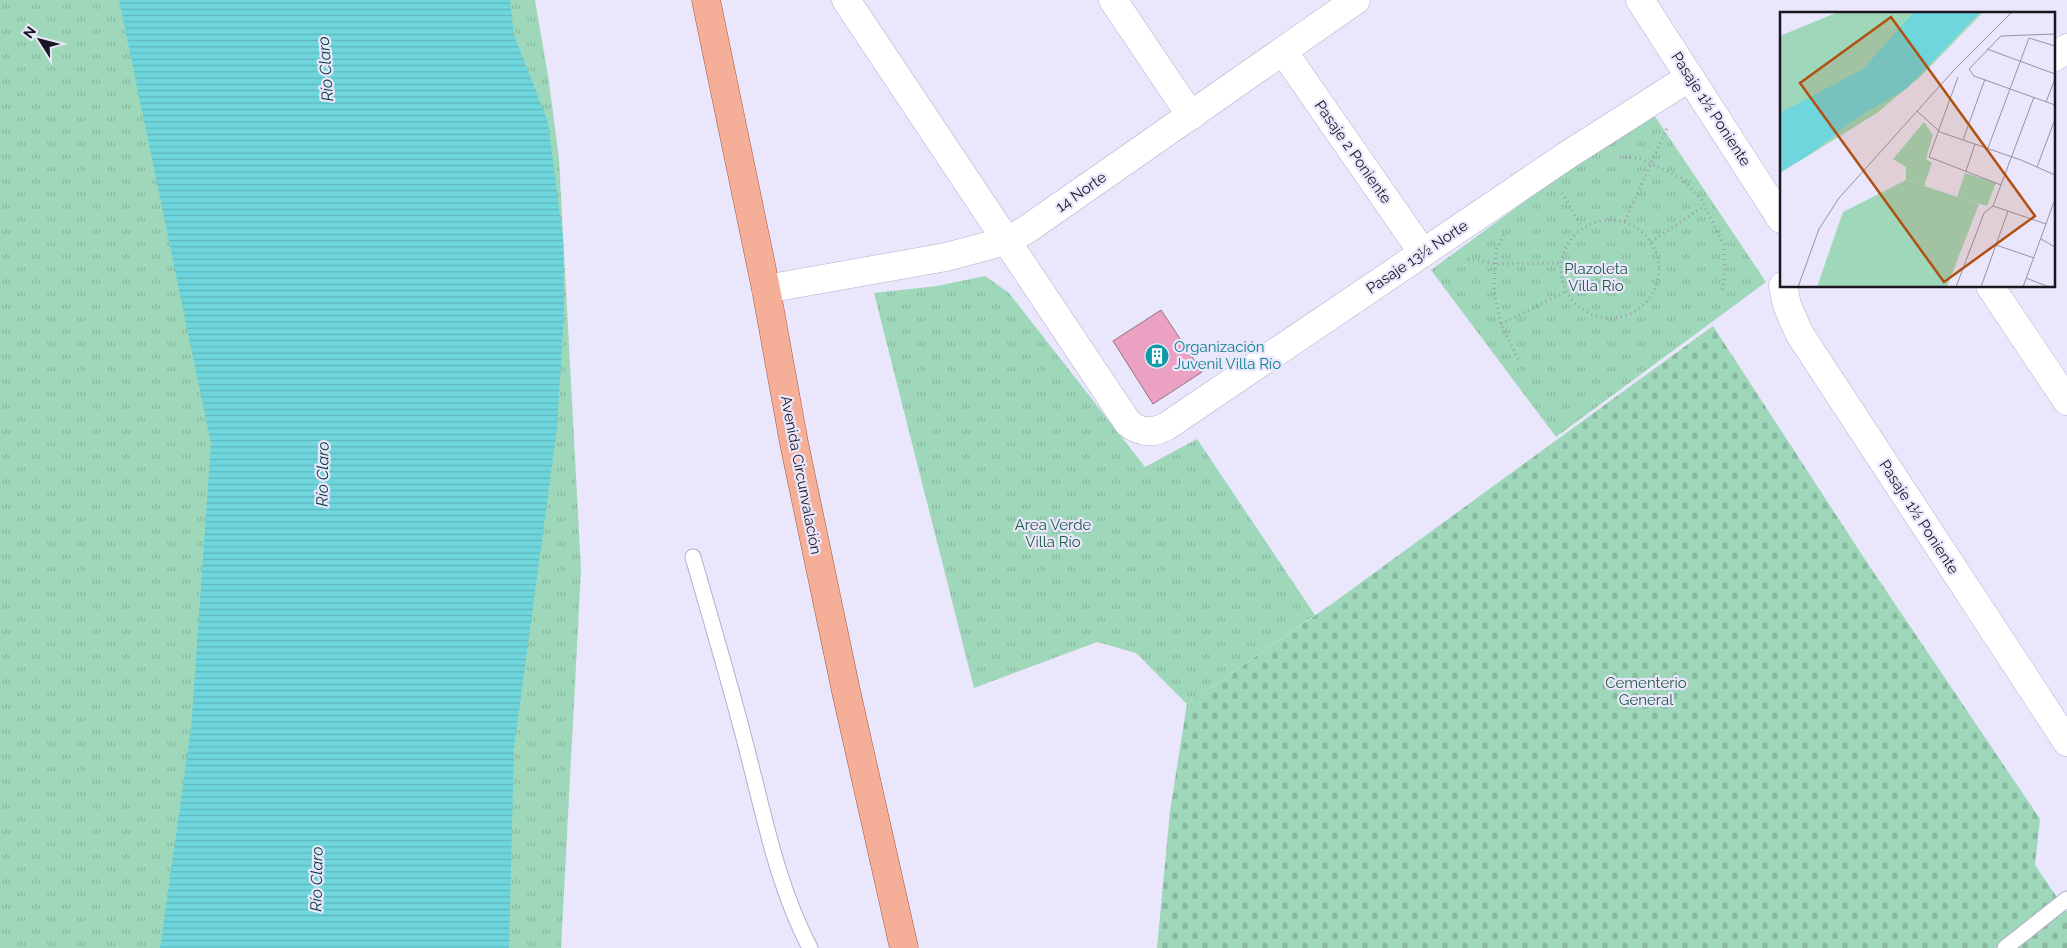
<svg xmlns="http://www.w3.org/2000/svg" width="2067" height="948" viewBox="0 0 2067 948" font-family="Raleway,sans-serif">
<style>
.grass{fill:url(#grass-tufts)}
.cemetery{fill:url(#cemetery-stones)}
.water{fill:url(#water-rules)}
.building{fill:#eba1c2;stroke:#947381}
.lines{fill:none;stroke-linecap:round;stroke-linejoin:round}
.service-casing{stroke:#b4aecf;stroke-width:17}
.minor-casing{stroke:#b4aecf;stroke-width:29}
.tertiary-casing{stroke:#b4aecf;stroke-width:29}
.primary-casing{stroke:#a35742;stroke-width:29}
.path{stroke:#9e9bad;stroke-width:3;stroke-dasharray:1 4;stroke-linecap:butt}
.service{stroke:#fff;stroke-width:15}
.minor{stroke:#fff;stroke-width:28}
.tertiary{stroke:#fff;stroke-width:28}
.primary{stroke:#f5af98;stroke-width:28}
.labels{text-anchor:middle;stroke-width:4.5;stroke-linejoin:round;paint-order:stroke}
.street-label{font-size:15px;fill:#191622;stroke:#eae6fb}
.park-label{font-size:15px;fill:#225e44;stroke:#eae6fb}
.culture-label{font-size:15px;fill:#0d838f;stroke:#eae6fb;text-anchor:start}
.water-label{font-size:16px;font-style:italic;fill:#083c3e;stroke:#eae6fb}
.inset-road{fill:none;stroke:#9693a4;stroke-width:1}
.view{fill:#b15011;fill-opacity:0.15;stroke:#b15011;stroke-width:2.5}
.inset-edge{fill:none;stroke:#191622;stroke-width:2.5}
</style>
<defs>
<pattern id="grass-tufts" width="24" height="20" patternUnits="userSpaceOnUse" patternTransform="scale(1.25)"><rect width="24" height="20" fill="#9fd7ba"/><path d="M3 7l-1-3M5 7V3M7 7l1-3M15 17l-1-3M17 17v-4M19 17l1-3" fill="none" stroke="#88b8a0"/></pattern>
<pattern id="cemetery-stones" width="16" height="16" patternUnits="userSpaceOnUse" patternTransform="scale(1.25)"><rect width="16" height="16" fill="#9fd7ba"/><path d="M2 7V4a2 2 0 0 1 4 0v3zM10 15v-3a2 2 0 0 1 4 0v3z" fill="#88b8a0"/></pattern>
<pattern id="water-rules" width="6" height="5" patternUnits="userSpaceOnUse" patternTransform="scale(1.25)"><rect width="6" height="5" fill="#6ed6dc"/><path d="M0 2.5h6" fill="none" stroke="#5fb7bc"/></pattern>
</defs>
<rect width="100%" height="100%" fill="#eae6fb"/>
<g class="grass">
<polygon points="0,0 535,0 549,82 559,159 581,570 561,948 0,948"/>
<polygon points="1650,109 1766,282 1556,437 1431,270"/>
<polygon points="985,276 1009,293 1145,467 1197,439 1315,615 1187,704 1136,653 1097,642 974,688 874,293 937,286"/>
</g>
<polygon class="cemetery" points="1713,326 1864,558 2040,819 2035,865 2067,912 2067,948 1157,948 1170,811 1187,704 1333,603"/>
<polygon class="water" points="119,0 510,0 514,35 548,122 563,239 564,315 557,428 514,748 509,948 160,948 191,729 211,444"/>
<polygon class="building" points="1161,310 1202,372 1153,404 1113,341"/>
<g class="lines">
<defs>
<g id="service">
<path d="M 693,557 C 711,620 730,683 746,746 C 764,815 777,885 810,948"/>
<polyline points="2005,948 2067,899"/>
</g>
<g id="minor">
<path d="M 846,0 L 1128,423 C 1141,433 1153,434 1167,426 L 1569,154 L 1690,77"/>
<polyline points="1113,0 1191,116"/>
<polyline points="1640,0 1781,219"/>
<polyline points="1283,51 1423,253"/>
<polyline points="2053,58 2067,48"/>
<polyline points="1783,286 1787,305 1799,333 2067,742"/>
<polyline points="1990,286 2067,401"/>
</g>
<polyline id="tertiary" points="766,289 946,257 1006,241 1026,230 1356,0"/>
<polyline id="primary" points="706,0 766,289 794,443 846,691 904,948"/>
</defs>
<use href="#service" class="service-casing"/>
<use href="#minor" class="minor-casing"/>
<use href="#tertiary" class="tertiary-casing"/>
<use href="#primary" class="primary-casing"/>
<g class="path">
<polyline points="1620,157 1639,158 1681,178 1701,199 1724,245 1725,271 1722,292"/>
<polyline points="1562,193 1582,227"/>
<circle cx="1610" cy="269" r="49"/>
<polyline points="1625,221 1667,128"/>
<polyline points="1504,235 1496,250 1494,291 1501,324 1520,363"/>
<polyline points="1651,242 1704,206"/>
<polyline points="1468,259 1496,264 1560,263"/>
<polyline points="1501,324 1565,292"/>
</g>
<use href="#service" class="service"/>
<use href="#minor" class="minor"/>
<use href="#tertiary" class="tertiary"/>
<use href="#primary" class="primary"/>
</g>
<defs>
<symbol id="building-disc" viewBox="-11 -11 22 22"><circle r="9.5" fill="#0f9aa8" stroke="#eae6fb"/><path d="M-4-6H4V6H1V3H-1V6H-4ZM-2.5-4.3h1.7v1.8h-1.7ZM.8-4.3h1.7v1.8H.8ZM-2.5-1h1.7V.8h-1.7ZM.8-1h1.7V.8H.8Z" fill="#fff"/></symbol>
</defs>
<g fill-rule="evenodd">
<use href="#building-disc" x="1143" y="342" width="28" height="28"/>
</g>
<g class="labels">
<g class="street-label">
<text transform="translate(1711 109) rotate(57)" y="5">Pasaje 1½ Poniente</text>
<text transform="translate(1353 152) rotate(55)" y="5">Pasaje 2 Poniente</text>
<text transform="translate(1081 192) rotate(-35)" y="5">14 Norte</text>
<text transform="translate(1417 257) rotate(-34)" y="5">Pasaje 13½ Norte</text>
<text transform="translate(801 475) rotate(79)" y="5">Avenida Circunvalación</text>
<text transform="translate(1919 517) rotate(57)" y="5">Pasaje 1½ Poniente</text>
</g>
<g class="park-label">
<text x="1596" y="274">Plazoleta<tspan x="1596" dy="17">Villa Río</tspan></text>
<text x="1053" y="530">Area Verde<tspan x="1053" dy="17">Villa Río</tspan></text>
<text x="1646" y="688">Cementerio<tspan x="1646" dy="17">General</tspan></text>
</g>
<g class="culture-label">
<text x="1174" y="352">Organización<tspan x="1174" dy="17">Juvenil Villa Río</tspan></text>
</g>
<g class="water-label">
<text transform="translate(325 69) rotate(-94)" y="6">Río Claro</text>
<text transform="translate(322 474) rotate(-89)" y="6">Río Claro</text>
<text transform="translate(316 879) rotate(-89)" y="6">Río Claro</text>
</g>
</g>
<g transform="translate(1780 12)">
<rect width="275" height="275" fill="#eae6fb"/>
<path d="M 58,0 L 203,0 L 141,64 L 97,101 L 0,161 L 0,24 ZM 144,110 L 153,123 L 146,147 L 152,151 L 144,174 L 126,168 L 126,155 L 113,147 ZM 185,161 L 216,171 L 207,194 L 177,185 Z" fill="#9fd7ba"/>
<path d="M 126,168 L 199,192 L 167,275 L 37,275 L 63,200 Z" fill="#9fd7ba"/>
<path d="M 134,0 L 200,0 L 127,76 L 75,107 L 29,143 L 0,160 L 0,101 L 83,57 Z" fill="#6ed6dc"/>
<path class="inset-road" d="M 275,22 L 221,24 L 189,57 L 194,64 L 275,93M 207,37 L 275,62M 178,65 L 149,145 L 221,173M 266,90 L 275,67M 137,99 L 160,120 L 241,148 L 275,163M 183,128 L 205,67M 208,136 L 249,26 L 275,34M 257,155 L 275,107M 186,159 L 195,132M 213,194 L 266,212M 261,227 L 275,235M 216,233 L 254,246M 246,266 L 269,275M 18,275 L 39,217 L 59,186 L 175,57 L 232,0M 176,275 L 204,201 L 213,194 L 254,85M 201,275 L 228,199M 243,275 L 275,187"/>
<path class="view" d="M 111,5 L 255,204 L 164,270 L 20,71 Z"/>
<rect width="275" height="275" class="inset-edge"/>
</g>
<g transform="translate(40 40) rotate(306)" stroke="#eae6fb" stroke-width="4" paint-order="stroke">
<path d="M0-4L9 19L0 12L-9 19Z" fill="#191622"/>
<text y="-8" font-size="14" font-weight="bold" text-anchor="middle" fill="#191622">N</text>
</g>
</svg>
